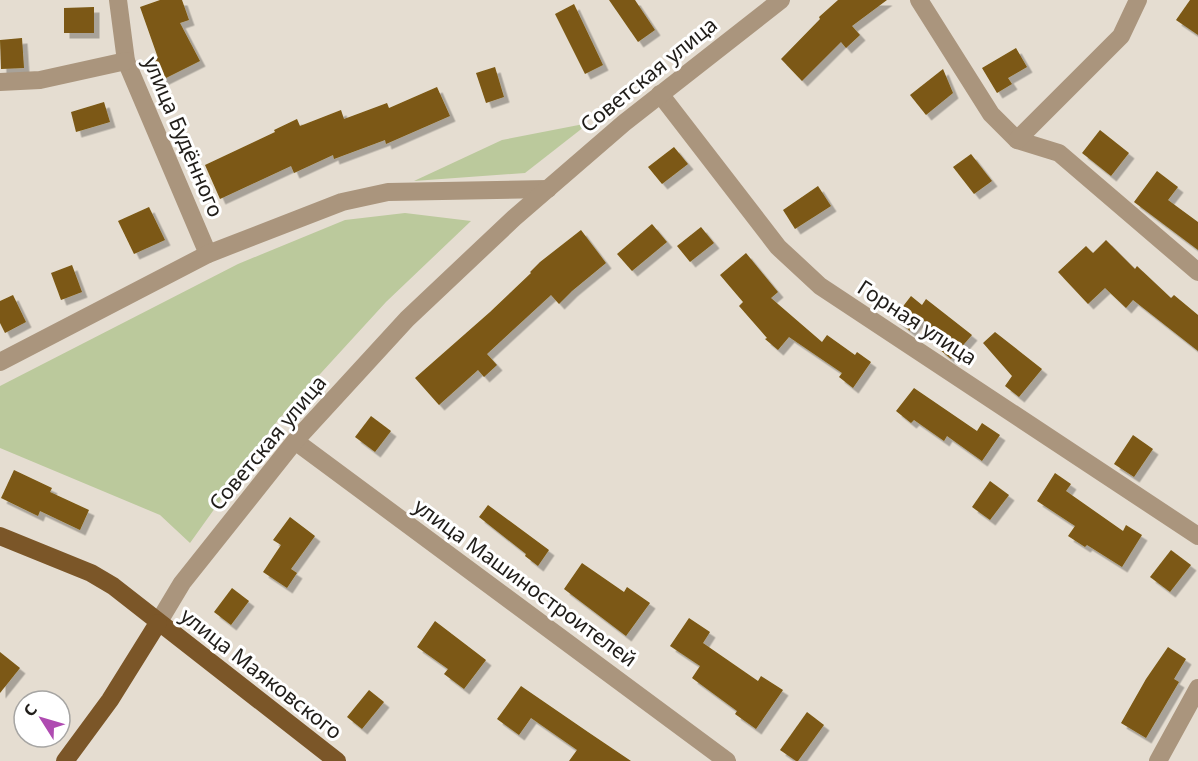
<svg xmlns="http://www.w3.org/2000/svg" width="1198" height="761" viewBox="0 0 1198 761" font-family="'Noto Sans',sans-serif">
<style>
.green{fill:#bbc99c}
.building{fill:#7b5812;filter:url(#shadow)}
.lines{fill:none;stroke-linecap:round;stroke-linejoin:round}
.minor{stroke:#aa957d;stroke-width:18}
.major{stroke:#7b5628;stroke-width:18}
.labels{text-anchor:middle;stroke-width:6;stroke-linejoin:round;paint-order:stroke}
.street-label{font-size:21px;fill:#201d19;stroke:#fff}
</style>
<defs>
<filter id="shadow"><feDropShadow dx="5.5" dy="5.5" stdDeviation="0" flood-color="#0004"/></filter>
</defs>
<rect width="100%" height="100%" fill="#e5ddd1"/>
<g class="green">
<polygon points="589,123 525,173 414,181 502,140"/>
<polygon points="405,213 471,221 386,302 278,420 190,543 160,515 0,448 0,386 238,264 345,220"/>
</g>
<g class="building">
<polygon points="160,0 182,0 189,20 180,23 200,61 162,80 152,61 158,58 140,7"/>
<polygon points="609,0 635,0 655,30 638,42"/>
<polygon points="838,0 887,0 852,26 860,35 846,48 841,42 802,81 781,59 820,19 819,17"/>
<polygon points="1190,0 1198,0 1198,35 1176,20"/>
<polygon points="574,4 603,65 585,74 555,14"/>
<polygon points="94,7 94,33 64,33 64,8"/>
<polygon points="22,38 24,68 1,69 0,40"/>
<polygon points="1016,48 1027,67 1008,78 1012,84 997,93 982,68"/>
<polygon points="495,67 504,97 486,103 476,73"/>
<polygon points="943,69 953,93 926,115 910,95"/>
<polygon points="437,87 450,116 386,144 385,140 334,159 333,155 294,173 291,166 220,199 205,165 275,132 274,130 297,119 300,126 341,110 344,119 387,103 389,108"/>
<polygon points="104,102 110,122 76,132 71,112"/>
<polygon points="1100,130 1129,153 1111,176 1082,153"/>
<polygon points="674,147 688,164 662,184 648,167"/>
<polygon points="971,154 992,181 974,194 953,167"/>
<polygon points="1157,171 1178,187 1168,200 1198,222 1198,250 1134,202"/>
<polygon points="818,186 831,206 795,229 783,210"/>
<polygon points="149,207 165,240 134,254 118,221"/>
<polygon points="652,224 667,242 632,271 617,254"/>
<polygon points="701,227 714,243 690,262 677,246"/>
<polygon points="581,230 606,263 572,291 559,304 551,295 487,354 497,365 484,377 478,370 439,405 415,378 490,312 531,273 530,272 540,262"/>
<polygon points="1106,240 1135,269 1137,266 1171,298 1174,295 1198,315 1198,351 1133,300 1126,308 1105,288 1088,304 1058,272 1086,246 1093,253"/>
<polygon points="746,253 778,292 771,298 822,342 827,335 855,355 857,352 871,362 853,388 839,377 842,373 789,337 778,350 765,339 767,338 739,306 743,302 720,275"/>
<polygon points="72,265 82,292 61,300 51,273"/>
<polygon points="13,295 26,322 5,333 0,323 0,301"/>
<polygon points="911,296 922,305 926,299 972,335 951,359 939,349 946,340 921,318 910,331 894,318"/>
<polygon points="995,332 1042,369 1019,397 1005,386 1012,376 983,343"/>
<polygon points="914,388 977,431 982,423 1000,435 982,461 947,436 944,441 914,420 911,423 896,411"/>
<polygon points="371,416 391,431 375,452 355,437"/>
<polygon points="1133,435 1153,449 1134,477 1114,464"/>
<polygon points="14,470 52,488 50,492 89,510 80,530 40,511 38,516 1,498"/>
<polygon points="1055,473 1071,484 1066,491 1123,531 1126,525 1142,535 1122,567 1087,545 1085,547 1068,536 1075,526 1037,501"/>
<polygon points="990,481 1009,495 990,520 972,507"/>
<polygon points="488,505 549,550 538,566 525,556 526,554 479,517"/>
<polygon points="290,517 315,536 291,569 297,573 287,588 263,572 281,545 273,540"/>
<polygon points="1171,550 1191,565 1170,592 1150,577"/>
<polygon points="582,563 624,592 627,587 650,603 626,636 564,589"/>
<polygon points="232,588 249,601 231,625 214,612"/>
<polygon points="689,618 710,632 703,643 758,681 761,676 783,690 756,729 735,714 737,711 692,678 700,666 670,646"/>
<polygon points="435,621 486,660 464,689 444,674 448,669 417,647"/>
<polygon points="1168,647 1186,659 1174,679 1179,682 1146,738 1121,723 1146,679"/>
<polygon points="0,652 20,668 0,693"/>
<polygon points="521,686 588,732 631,761 569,761 577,750 531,718 519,735 497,719"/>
<polygon points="369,690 384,702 362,729 347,717"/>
<polygon points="807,712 824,725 798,761 796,761 780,750"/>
</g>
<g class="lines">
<g class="minor">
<polyline points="118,0 126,61 208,254"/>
<polyline points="919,0 991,114 1017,140 1059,153 1198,272"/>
<polyline points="0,82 40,80 126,61"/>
<polyline points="660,94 778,247 820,286 1198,536"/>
<polyline points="1017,140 1121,36 1138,0"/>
<polyline points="0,362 208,254 342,202 388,192 548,189"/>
<polyline points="295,441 727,761"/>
<polyline points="158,623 182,583 295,441 407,319 514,218 624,123 781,0"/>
<polyline points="1158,761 1198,688"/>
</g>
<g class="major">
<polyline points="0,536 91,573 113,586 337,761"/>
<polyline points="65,761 110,700 158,623"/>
</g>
</g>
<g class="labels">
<g class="street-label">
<text transform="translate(649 75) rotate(-39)" y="7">Советская улица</text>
<text transform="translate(183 137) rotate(67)" y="7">улица Будённого</text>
<text transform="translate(917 323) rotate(33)" y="7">Горная улица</text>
<text transform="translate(268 443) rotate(-50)" y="7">Советская улица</text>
<text transform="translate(525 583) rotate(36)" y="7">улица Машиностроителей</text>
<text transform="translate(261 674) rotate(38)" y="7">улица Маяковского</text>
</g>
</g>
<g transform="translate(42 719) rotate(307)"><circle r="28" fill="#ffffff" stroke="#a6a5a3" stroke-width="1.5"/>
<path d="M0-4.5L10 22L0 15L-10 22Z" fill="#af4bb1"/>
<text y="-9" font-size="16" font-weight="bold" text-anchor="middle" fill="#201d19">С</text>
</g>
</svg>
